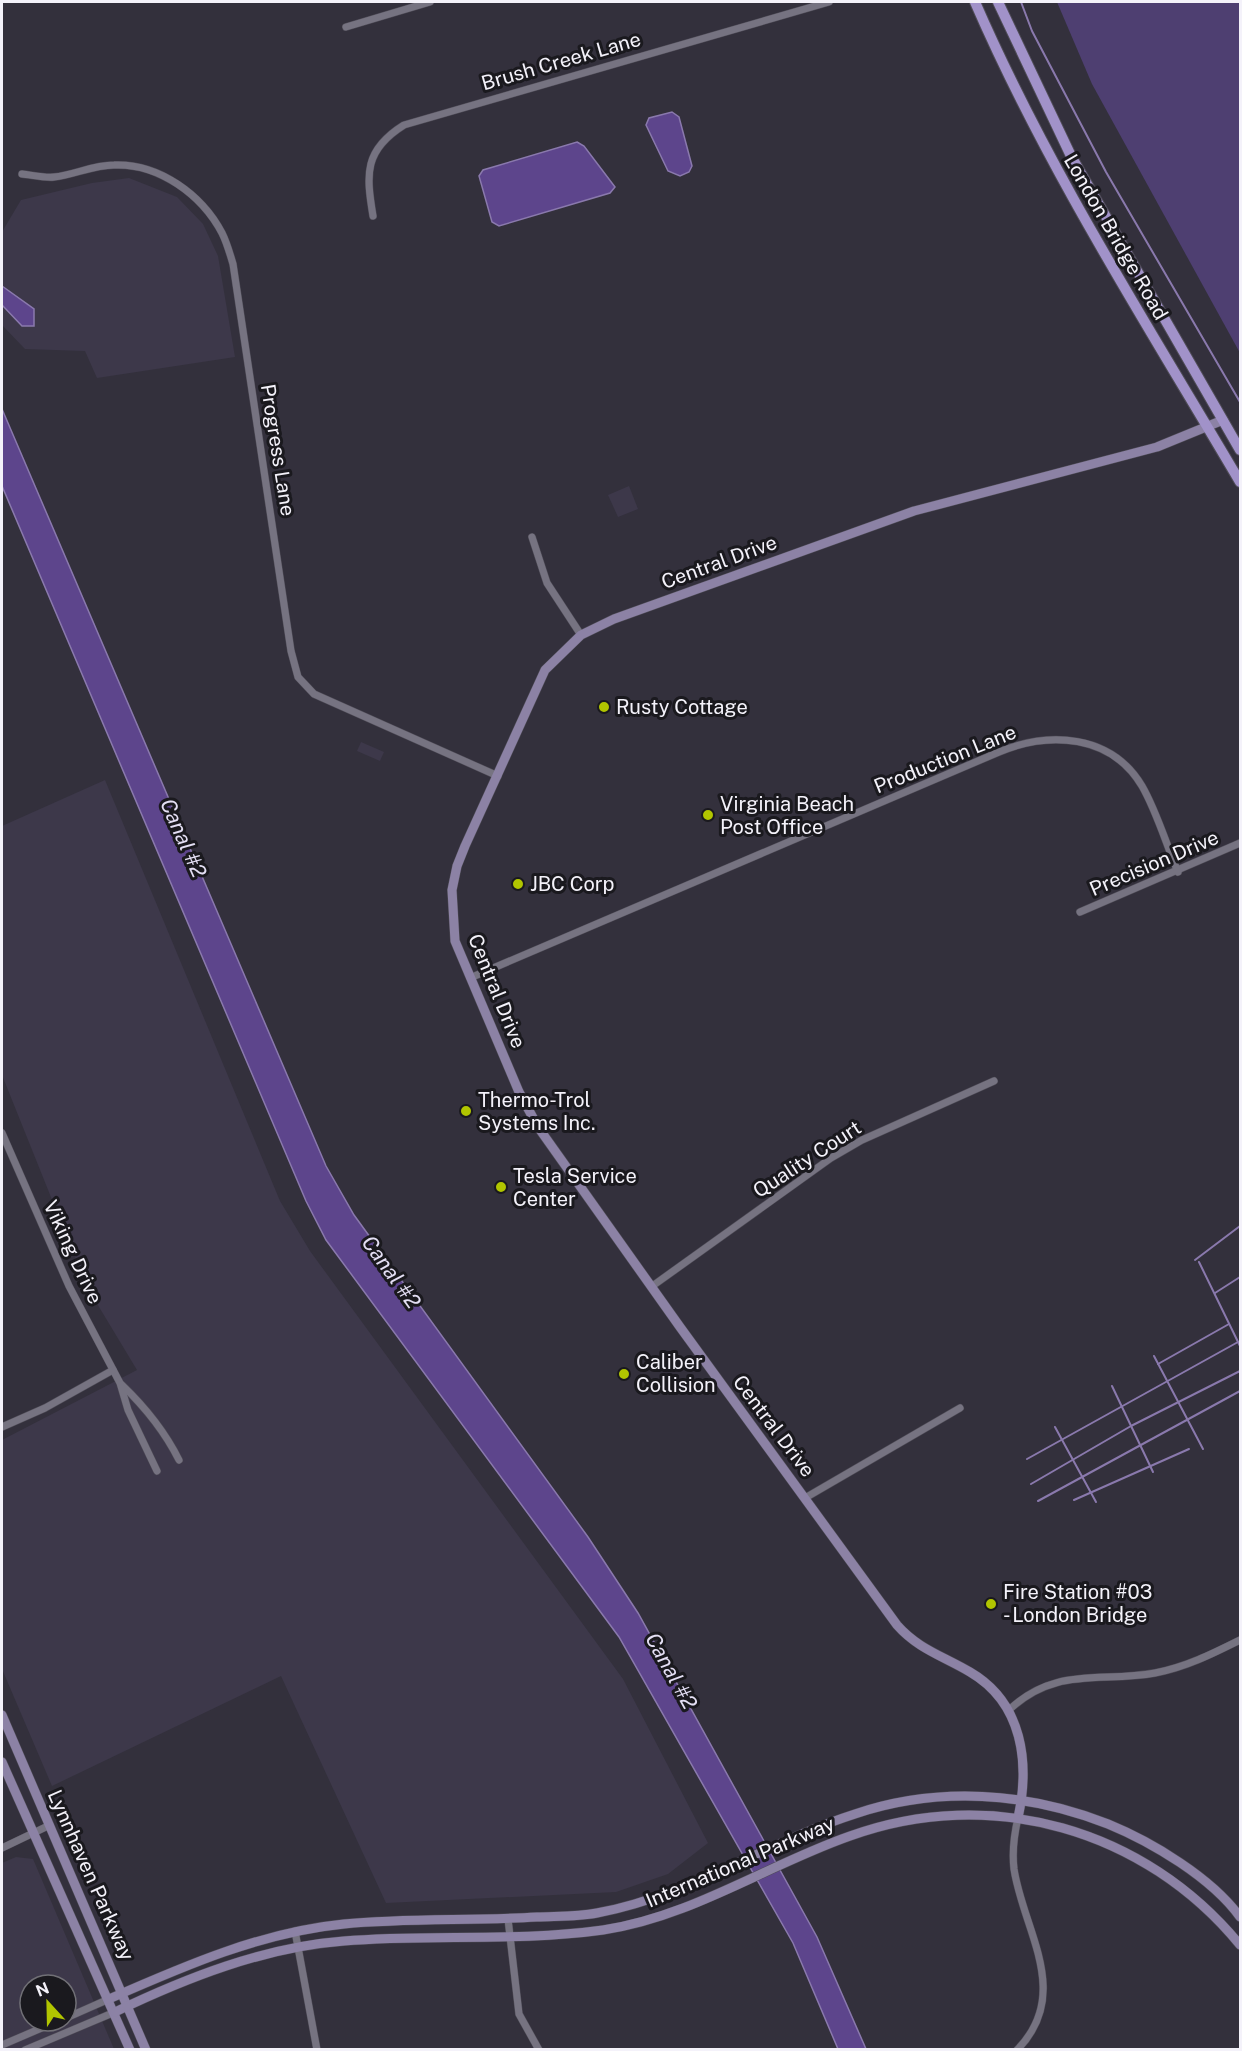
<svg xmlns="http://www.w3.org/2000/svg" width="1242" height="2051" viewBox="0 0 1242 2051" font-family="'Public Sans',sans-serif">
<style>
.built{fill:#3d384a;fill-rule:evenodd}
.green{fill:#4e3f71}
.water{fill:#5d458c;stroke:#8a79ad;stroke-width:1.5}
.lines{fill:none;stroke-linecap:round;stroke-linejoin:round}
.stream{stroke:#8a79ad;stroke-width:2}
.street-casing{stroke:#4f4c57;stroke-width:8}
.secondary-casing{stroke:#4f4c57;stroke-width:10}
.primary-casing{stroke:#4f4c57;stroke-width:12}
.street{stroke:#767381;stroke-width:7}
.secondary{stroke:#8c82a5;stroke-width:9}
.primary{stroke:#a192c9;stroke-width:10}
.poi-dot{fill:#b1c500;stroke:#1a191e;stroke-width:2}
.labels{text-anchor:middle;stroke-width:6;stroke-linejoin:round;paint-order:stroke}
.street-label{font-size:20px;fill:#f4f2fa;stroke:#1a191e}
.poi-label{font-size:20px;fill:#f4f2fa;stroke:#1a191e;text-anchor:start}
.water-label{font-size:21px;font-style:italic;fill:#e4dff4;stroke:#1a191e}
</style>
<rect width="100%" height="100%" fill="#33303c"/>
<g class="built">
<polygon points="129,178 177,197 203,224 218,256 235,357 97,378 85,351 25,349 2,325 2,232 21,200 92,183"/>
<polygon points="629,486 638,509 618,517 608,495"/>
<polygon points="361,742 384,752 380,761 357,751"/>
<polygon points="105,780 280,1201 310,1251 623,1679 708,1843 668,1874 616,1892 386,1903 281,1676 52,1786 2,1669 2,1440 137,1370 87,1287 2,1075 2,826"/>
<path d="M 16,1857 L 33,1859 L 114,2049 L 2,2049 L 2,1863 ZM 30,1985 L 66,1985 L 66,2021 L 30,2021 Z"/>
</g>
<polygon class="green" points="1057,2 1240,2 1240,353 1092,84"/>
<g class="water">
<polygon points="672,112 679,117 692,166 689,172 680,176 668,171 646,125 649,118"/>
<polygon points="577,142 584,146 615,187 610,193 499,226 492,222 479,176 483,170"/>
<polygon points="2,286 34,309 34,326 22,326 2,305"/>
<polygon points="2,409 326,1166 354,1215 588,1537 638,1613 817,1937 866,2049 838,2049 793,1943 619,1637 326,1240 306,1201 2,486"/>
</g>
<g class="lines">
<g class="stream">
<polyline points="1021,2 1032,31 1106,172 1240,402"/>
<polyline points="1195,1260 1240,1226"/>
<polyline points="1199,1262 1240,1346"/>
<polyline points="1215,1293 1240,1277"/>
<polyline points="1154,1356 1203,1449"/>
<polyline points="1158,1364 1229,1324"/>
<polyline points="1112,1386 1153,1472"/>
<polyline points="1055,1427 1096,1502"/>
<polyline points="1027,1459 1238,1342"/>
<polyline points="1031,1484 1131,1426 1240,1371"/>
<polyline points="1074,1500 1189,1449"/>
<polyline points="1038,1501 1240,1391"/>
</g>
<defs>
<g id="street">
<polyline points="346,27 430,2"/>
<path d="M 22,174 C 32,175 44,178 54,177 C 74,175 93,165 114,165 C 159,163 202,195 222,233 C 227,243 230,254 233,264 L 291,651 L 298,677 L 314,694 L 498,776"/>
<path d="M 373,216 C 366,174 364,150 404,125 L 829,2"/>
<polyline points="532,537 547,583 581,635"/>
<polyline points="1080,912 1240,843"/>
<path d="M 470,978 L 999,752 C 1049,731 1111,734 1142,786 C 1157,812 1166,844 1178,872"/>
<polyline points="2,1133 69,1286 120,1383 128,1410 157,1471"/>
<polyline points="651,1287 831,1158 862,1140 994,1081"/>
<path d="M 122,1385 C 146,1408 164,1430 179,1460"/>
<polyline points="2,1427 45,1408 113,1370"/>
<polyline points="805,1498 960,1408"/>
<path d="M 1009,1710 C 1055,1666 1100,1683 1155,1673 C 1186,1667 1212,1654 1240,1640"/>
<polyline points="2,1848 50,1825"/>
<polyline points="508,1919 519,2014 539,2050"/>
<polyline points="295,1931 317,2050"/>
<polyline points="66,2018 109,1999"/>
<polyline points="2,2045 58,2021"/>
<polyline points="25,2050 115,2012"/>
<path d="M 1017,2050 C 1073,1993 1023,1930 1014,1869 C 1012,1852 1014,1835 1018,1818"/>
</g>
<g id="secondary">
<polyline points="2,1715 146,2050"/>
<polyline points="2,1762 130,2050"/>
<path d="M 1018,1818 C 1030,1763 1023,1703 970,1672 C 943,1656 918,1649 897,1625 L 680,1327 L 538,1127 L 519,1092 L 455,941 L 452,890 L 457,866 L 465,846 L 545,670 L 581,635 L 614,619 L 914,511 L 1157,447 L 1223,420"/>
<path d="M 109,1999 C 184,1966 262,1932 344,1924 C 407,1918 473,1921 537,1917 C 556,1916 577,1917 597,1913 C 689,1896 767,1842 855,1814 C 938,1786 1027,1792 1108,1824 C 1152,1842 1212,1878 1240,1917"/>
<path d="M 115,2012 C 186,1978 264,1947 344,1941 C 429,1934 517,1942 603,1930 C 691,1917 767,1865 850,1836 C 991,1785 1145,1829 1240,1945"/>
</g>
<g id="primary">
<path d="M 975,2 C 1048,170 1147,324 1240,482"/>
<polyline points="998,2 1071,156 1240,450"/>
</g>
</defs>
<use href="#street" class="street-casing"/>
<use href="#secondary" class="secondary-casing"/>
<use href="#primary" class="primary-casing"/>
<use href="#street" class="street"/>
<use href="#secondary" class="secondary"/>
<use href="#primary" class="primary"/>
</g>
<g class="poi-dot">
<circle cx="604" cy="707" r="6"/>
<circle cx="708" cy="815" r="6"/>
<circle cx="518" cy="884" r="6"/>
<circle cx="466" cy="1111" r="6"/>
<circle cx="501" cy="1187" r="6"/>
<circle cx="624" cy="1374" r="6"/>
<circle cx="991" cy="1604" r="6"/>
</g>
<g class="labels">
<g class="street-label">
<text transform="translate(561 61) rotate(-16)" y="7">Brush Creek Lane</text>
<text transform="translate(1116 237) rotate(60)" y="7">London Bridge Road</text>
<text transform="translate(278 450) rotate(81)" y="7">Progress Lane</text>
<text transform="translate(719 562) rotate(-20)" y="7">Central Drive</text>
<text transform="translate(945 759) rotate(-22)" y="7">Production Lane</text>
<text transform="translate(1154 863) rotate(-23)" y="7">Precision Drive</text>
<text transform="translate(497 991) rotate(68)" y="7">Central Drive</text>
<text transform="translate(807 1159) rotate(-33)" y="7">Quality Court</text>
<text transform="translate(73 1252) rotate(65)" y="7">Viking Drive</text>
<text transform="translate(774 1426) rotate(53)" y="7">Central Drive</text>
<text transform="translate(740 1862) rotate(-23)" y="7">International Parkway</text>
<text transform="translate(91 1875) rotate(66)" y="7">Lynnhaven Parkway</text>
</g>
<g class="poi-label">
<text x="616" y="714">Rusty Cottage</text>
<text x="720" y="811">Virginia Beach<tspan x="720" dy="23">Post Office</tspan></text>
<text x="530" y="891">JBC Corp</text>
<text x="478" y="1107">Thermo-Trol<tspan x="478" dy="23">Systems Inc.</tspan></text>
<text x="513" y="1183">Tesla Service<tspan x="513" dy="23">Center</tspan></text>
<text x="636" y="1369">Caliber<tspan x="636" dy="23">Collision</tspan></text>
<text x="1003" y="1599">Fire Station #03<tspan x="1003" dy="23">- London Bridge</tspan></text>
</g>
<g class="water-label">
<text transform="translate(183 838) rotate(66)" y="7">Canal #2</text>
<text transform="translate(391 1272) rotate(54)" y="7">Canal #2</text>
<text transform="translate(671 1671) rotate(61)" y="7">Canal #2</text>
</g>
</g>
<rect width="1242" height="2051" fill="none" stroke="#f4f2fa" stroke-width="6"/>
<g transform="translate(48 2003) rotate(338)"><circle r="28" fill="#1a191e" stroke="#717076" stroke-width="1.5"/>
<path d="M0-4.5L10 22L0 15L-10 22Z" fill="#b1c500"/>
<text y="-9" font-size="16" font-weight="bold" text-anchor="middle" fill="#f4f2fa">N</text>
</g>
</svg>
